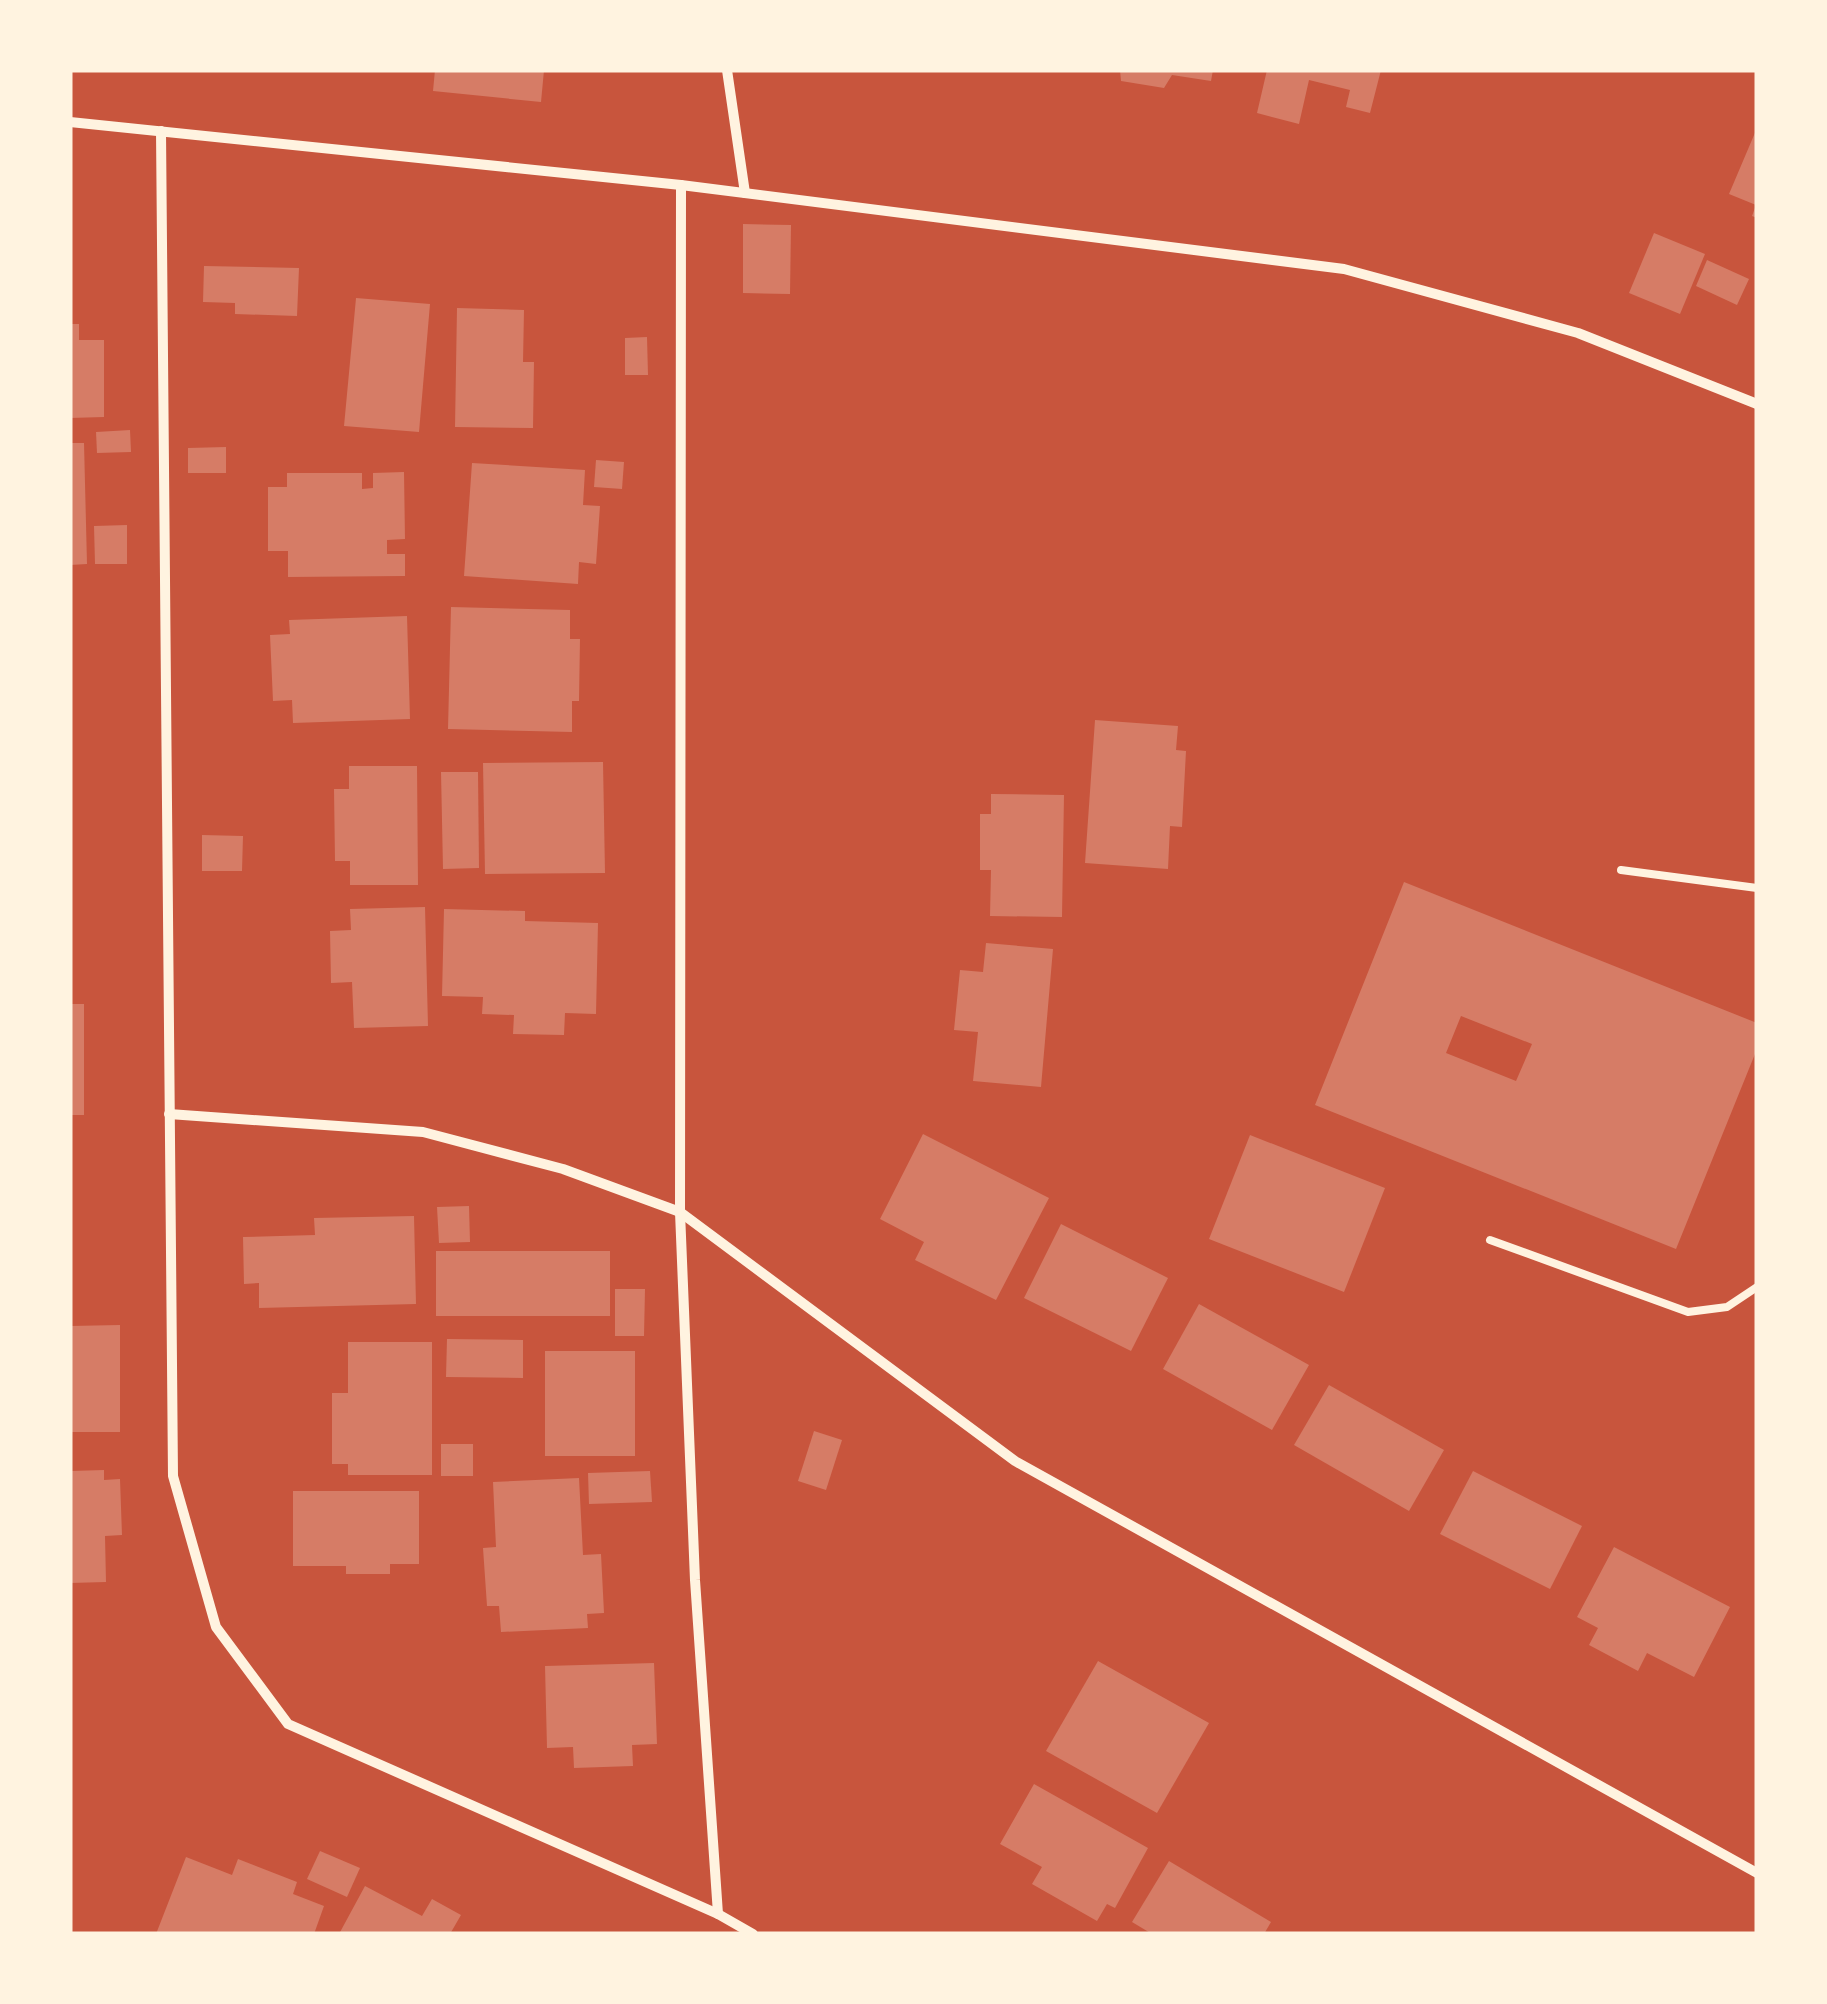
<svg xmlns="http://www.w3.org/2000/svg" width="1827" height="2004" viewBox="0 0 1827 2004" font-family="'Archivo Narrow',sans-serif">
<style>
.building{fill:#d67c66;fill-rule:evenodd}
.lines{fill:none;stroke-linecap:round;stroke-linejoin:round}
.service{stroke:#fff3e0;stroke-width:8}
.minor{stroke:#fff3e0;stroke-width:10}
</style>
<rect width="100%" height="100%" fill="#c8553d"/>
<g class="building">
<polygon points="435,70 544,70 541,102 433,91"/>
<polygon points="1120,70 1213,70 1211,81 1172,75 1164,88 1121,81"/>
<polygon points="1267,70 1381,70 1370,113 1346,107 1350,90 1309,80 1299,124 1257,113"/>
<polygon points="1757,128 1757,218 1752,216 1756,205 1729,194"/>
<polygon points="743,224 791,225 790,294 743,293"/>
<polygon points="1654,233 1705,254 1680,314 1629,293"/>
<polygon points="1707,260 1749,279 1737,305 1696,286"/>
<polygon points="204,266 299,268 297,316 235,314 235,303 203,302"/>
<polygon points="356,298 430,304 419,432 344,426"/>
<polygon points="457,308 524,310 523,362 534,362 533,428 455,427"/>
<polygon points="70,324 79,324 79,340 104,340 104,417 70,418"/>
<polygon points="647,337 648,375 625,375 625,338"/>
<polygon points="130,430 131,452 97,453 96,432"/>
<polygon points="70,443 84,443 87,564 70,565"/>
<polygon points="226,447 226,473 188,473 188,448"/>
<polygon points="596,460 624,462 622,489 594,487"/>
<polygon points="472,463 585,470 583,505 600,506 596,564 579,562 578,584 464,576"/>
<polygon points="404,472 405,539 387,540 387,554 405,554 405,576 288,577 288,551 268,551 268,487 287,487 287,473 362,473 362,489 373,488 373,473"/>
<polygon points="127,525 127,564 95,564 94,526"/>
<polygon points="451,607 570,610 570,639 580,639 579,701 572,701 572,732 448,729"/>
<polygon points="407,616 410,719 293,723 292,700 273,701 270,635 290,634 289,620"/>
<polygon points="1095,720 1178,726 1176,750 1186,751 1182,827 1170,826 1168,869 1085,863"/>
<polygon points="603,762 605,873 485,874 483,763"/>
<polygon points="349,766 417,766 418,885 350,885 350,861 335,861 334,789 349,789"/>
<polygon points="441,772 478,772 479,868 443,869"/>
<polygon points="991,794 1064,795 1062,917 990,916 991,870 980,870 980,814 991,814"/>
<polygon points="202,835 243,836 242,871 202,871"/>
<path d="M 1404,882 L 1757,1023 L 1757,1049 L 1676,1249 L 1315,1105 ZM 1461,1016 L 1532,1044 L 1516,1081 L 1446,1053 Z"/>
<polygon points="425,907 428,1026 354,1028 352,982 331,983 330,931 351,930 350,909"/>
<polygon points="444,909 525,911 525,921 598,923 596,1014 565,1013 564,1035 513,1034 514,1015 482,1014 483,997 442,996"/>
<polygon points="986,943 1053,949 1041,1087 973,1081 978,1032 954,1030 960,970 983,972"/>
<rect x="70" y="1004" width="14" height="111"/>
<polygon points="923,1134 1049,1198 996,1300 915,1260 924,1242 880,1219"/>
<polygon points="1250,1135 1385,1188 1344,1292 1209,1239"/>
<polygon points="469,1206 470,1242 439,1243 437,1207"/>
<polygon points="414,1216 416,1304 259,1308 259,1283 244,1284 243,1237 315,1235 314,1218"/>
<polygon points="1061,1224 1168,1278 1131,1351 1024,1298"/>
<rect x="436" y="1251" width="174" height="65"/>
<polygon points="615,1289 645,1289 644,1336 615,1336"/>
<polygon points="1199,1304 1309,1365 1272,1430 1163,1369"/>
<polygon points="120,1325 120,1432 70,1432 70,1326"/>
<polygon points="447,1339 523,1340 523,1378 446,1377"/>
<polygon points="348,1342 432,1342 432,1475 348,1475 348,1464 332,1464 332,1393 348,1393"/>
<rect x="545" y="1351" width="90" height="105"/>
<polygon points="1329,1385 1444,1450 1409,1511 1294,1445"/>
<polygon points="814,1431 842,1440 826,1490 798,1481"/>
<rect x="441" y="1444" width="32" height="32"/>
<polygon points="104,1470 104,1480 120,1479 122,1535 105,1536 106,1582 70,1583 70,1471"/>
<polygon points="650,1471 652,1502 589,1504 588,1473"/>
<polygon points="1473,1471 1582,1526 1550,1589 1440,1534"/>
<polygon points="579,1478 583,1555 601,1554 604,1613 587,1614 588,1628 501,1632 499,1606 487,1606 483,1548 496,1547 493,1482"/>
<polygon points="293,1491 419,1491 419,1564 390,1564 390,1574 346,1574 346,1566 293,1566"/>
<polygon points="1614,1547 1730,1607 1694,1677 1647,1653 1638,1671 1589,1645 1598,1628 1577,1617"/>
<polygon points="1098,1661 1209,1723 1157,1813 1046,1751"/>
<polygon points="654,1663 657,1744 632,1745 633,1766 574,1768 573,1747 547,1748 545,1666"/>
<polygon points="1034,1784 1148,1848 1115,1908 1107,1904 1097,1921 1032,1884 1042,1867 1000,1844"/>
<polygon points="320,1851 360,1868 347,1897 307,1879"/>
<polygon points="186,1857 232,1875 238,1859 297,1882 293,1894 324,1906 314,1934 156,1934"/>
<polygon points="1169,1861 1271,1922 1264,1934 1152,1934 1132,1922"/>
<polygon points="365,1886 422,1916 432,1899 461,1915 450,1934 339,1934"/>
</g>
<g class="lines">
<g class="service">
<polyline points="1621,870 1757,888"/>
<polyline points="1490,1240 1688,1312 1727,1307 1757,1287"/>
</g>
<g class="minor">
<polyline points="727,70 745,193"/>
<polyline points="70,122 681,185 1344,269 1578,333 1757,404"/>
<polyline points="161,131 173,1476 216,1627 288,1724 718,1914 753,1934"/>
<polyline points="681,185 680,1212 695,1580 718,1914"/>
<polyline points="169,1114 423,1132 563,1169 680,1212 1015,1461 1757,1873"/>
</g>
</g>
<rect width="1827" height="2004" fill="none" stroke="#fff3e0" stroke-width="145"/>
</svg>
